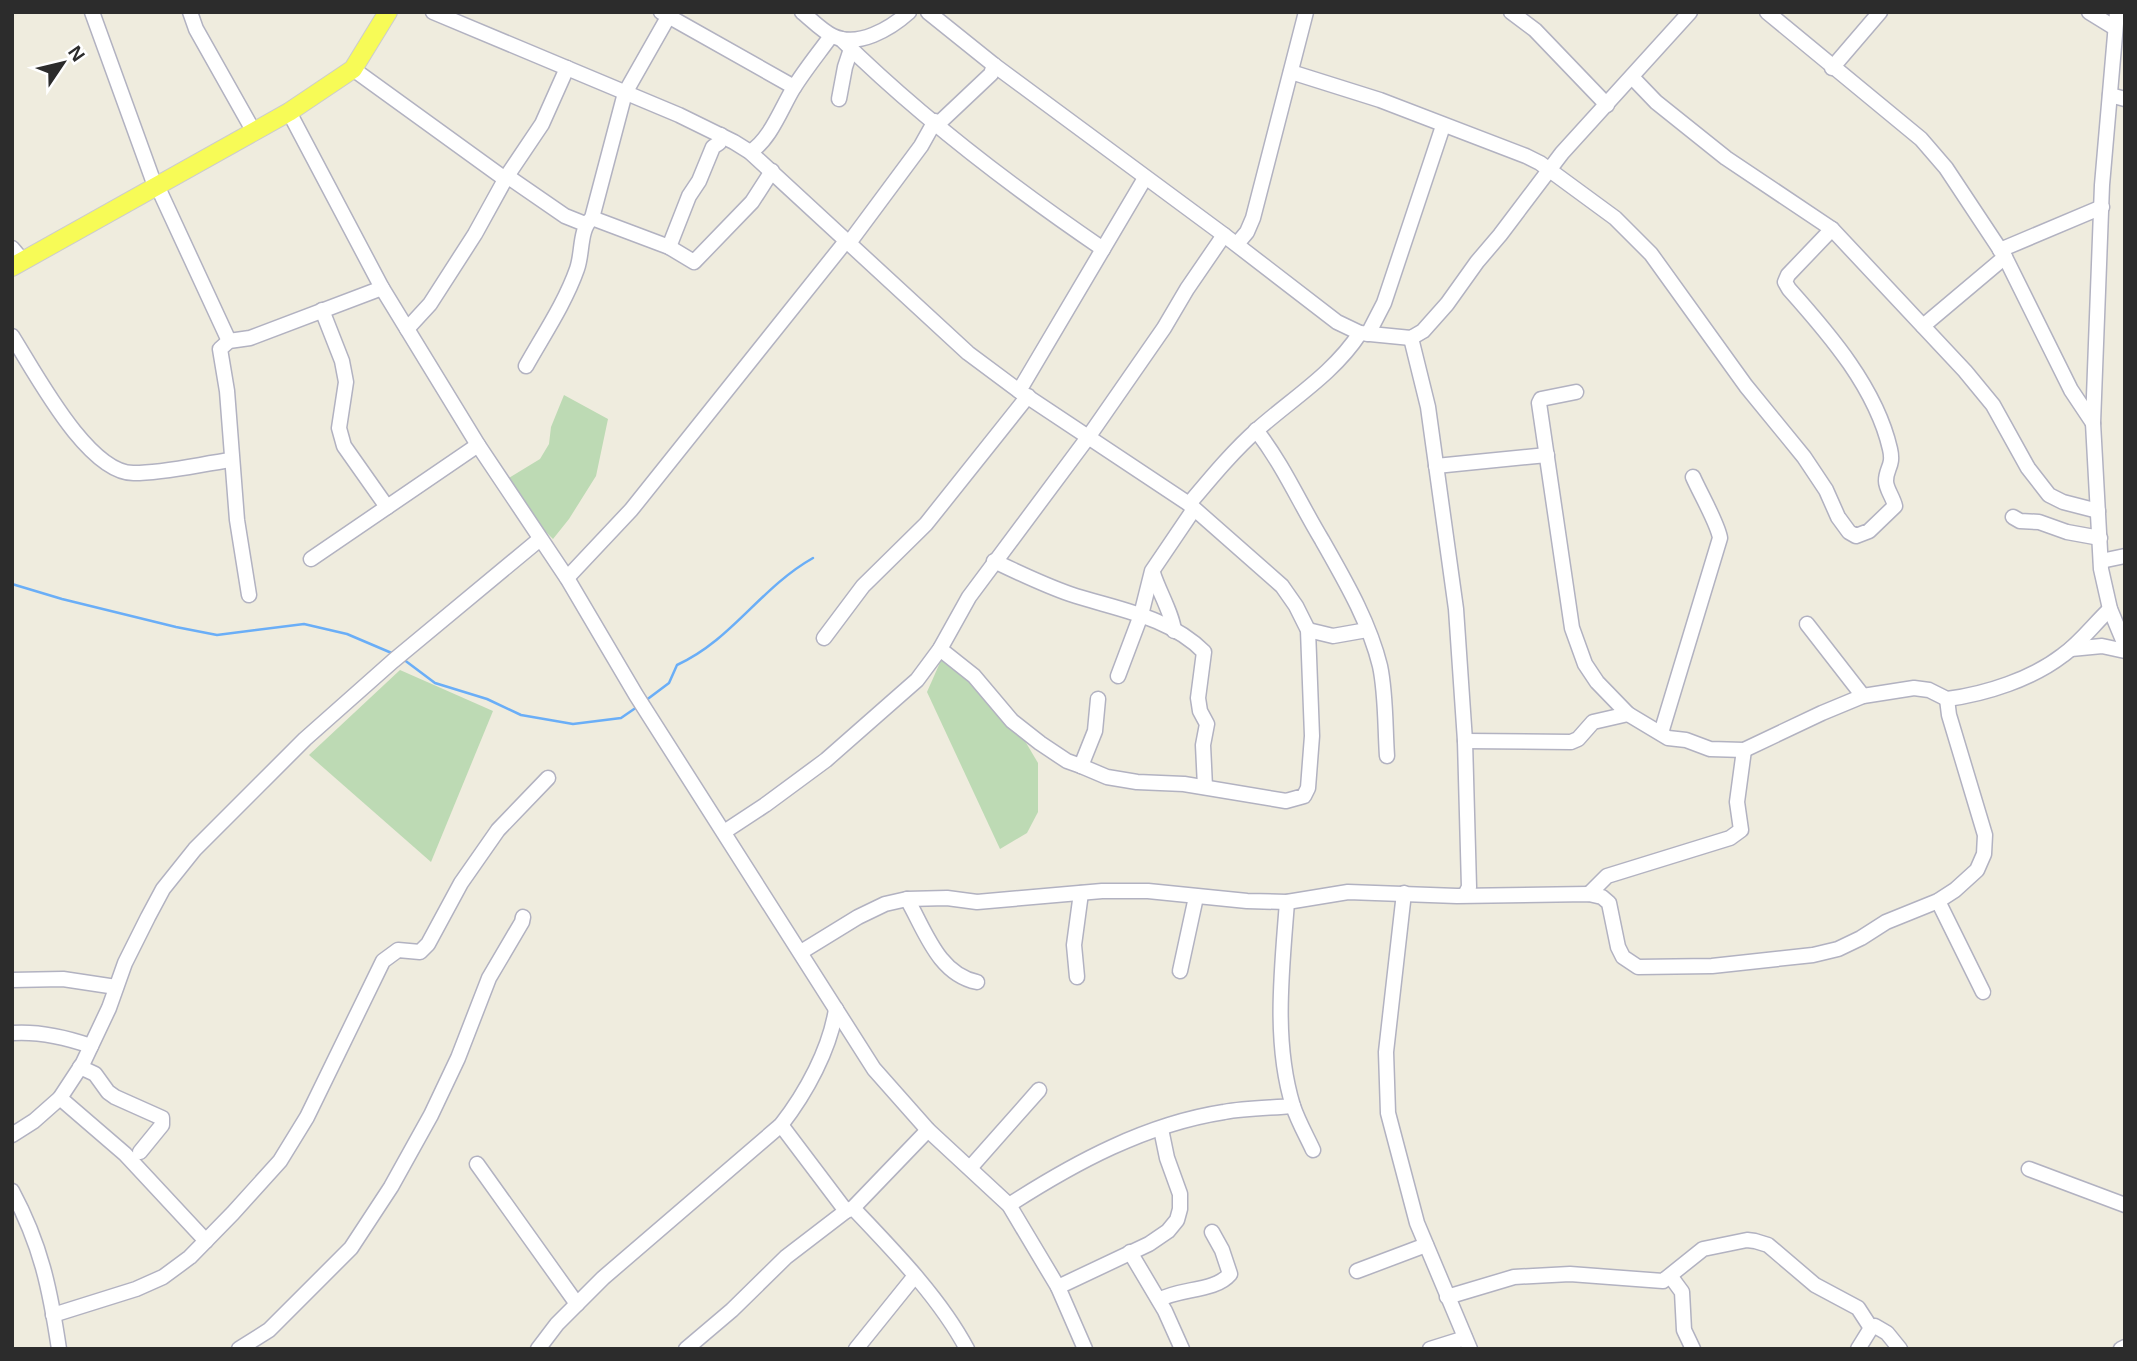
<svg xmlns="http://www.w3.org/2000/svg" width="2137" height="1361" viewBox="0 0 2137 1361" font-family="Helvetica,sans-serif">
<style>
.cemetery{fill:#bddab4}
.lines{fill:none;stroke-linecap:round;stroke-linejoin:round}
.stream{stroke:#6aaef7;stroke-width:2.5}
.minor-casing{stroke:#b2b2c1;stroke-width:17}
.major-casing{stroke:#ccc;stroke-width:20}
.minor{stroke:#fff;stroke-width:14}
.major{stroke:#f7fb57;stroke-width:18}
</style>
<rect width="100%" height="100%" fill="#efecde"/>
<g class="cemetery">
<polygon points="564,395 608,419 596,476 569,519 553,539 544,530 507,479 540,459 549,444 551,427"/>
<polygon points="942,658 963,676 1025,741 1038,763 1038,812 1027,833 1000,849 927,692"/>
<polygon points="400,670 493,711 431,862 309,755"/>
</g>
<g class="lines">
<g class="stream">
<polyline points="12,584 62,599 176,627 217,635 304,624 347,634 394,654"/>
<polyline points="403,659 435,683 487,699 521,715 573,724 621,718 637,707"/>
<path d="M 645,701 L 669,683 L 677,665 C 732,640 760,588 813,558"/>
</g>
<defs>
<g id="minor">
<polyline points="92,12 155,186 161,194 229,341"/>
<polyline points="190,12 196,29 254,132"/>
<polyline points="433,12 679,115 734,142 750,152 968,353 1019,391 1189,504 1282,586 1296,606 1308,630 1312,736 1308,788 1304,796 1286,801 1184,784 1137,782 1107,777 1081,766 1067,761 1040,743 1012,721 974,676 940,649"/>
<polyline points="661,12 794,87"/>
<path d="M 802,12 C 812,20 822,31 833,36 C 858,48 890,29 909,12"/>
<polyline points="928,12 994,65 1224,235 1337,322 1360,333 1411,338 1423,331 1447,304 1477,262 1500,235 1562,153 1690,12"/>
<polyline points="1511,12 1535,30 1607,105"/>
<polyline points="1767,12 1921,139 1946,168 2005,257 2071,390 2093,423"/>
<polyline points="2089,12 2115,28"/>
<polyline points="2117,12 2102,185 2093,423 2101,569 2110,609 2125,645"/>
<path d="M 841,39 C 919,116 1012,187 1103,249"/>
<polyline points="1832,68 1880,12"/>
<polyline points="353,69 505,179"/>
<path d="M 1291,72 L 1380,100 L 1526,156 L 1540,163 L 1615,218 L 1651,254 L 1746,386 L 1804,457 L 1826,490 L 1838,517 L 1849,532 L 1856,536 L 1869,531 L 1895,506 C 1893,497 1886,489 1886,481 C 1886,468 1894,466 1890,449 C 1876,388 1830,335 1789,289 L 1785,282 L 1788,275 L 1832,229"/>
<polyline points="1632,77 1656,102 1726,158 1832,229 1965,371 1993,405 2028,468 2049,495 2063,502 2098,511"/>
<polyline points="2110,95 2125,99"/>
<polyline points="839,99 845,67 851,49"/>
<polyline points="289,112 382,288 478,445 567,578 636,695 874,1069 928,1130 1009,1205 1058,1287 1085,1349"/>
<polyline points="938,124 991,74 994,65"/>
<path d="M 750,152 C 770,140 781,109 793,89 C 804,71 818,54 831,36"/>
<polyline points="507,176 565,216 585,224"/>
<polyline points="592,218 669,247 694,262 752,202 772,171"/>
<polyline points="849,243 921,146 935,121"/>
<polyline points="1237,244 1247,232 1253,218 1306,12"/>
<polyline points="669,247 689,196 699,181 713,147 719,143 721,135"/>
<polyline points="12,248 23,261"/>
<polyline points="2000,250 2102,207"/>
<polyline points="322,310 342,361 346,382 339,428 344,446 387,507"/>
<polyline points="1923,326 2005,257"/>
<polyline points="407,329 430,304 475,234 507,176 542,124 567,68"/>
<polyline points="1368,334 1384,303 1443,126"/>
<path d="M 12,336 C 35,372 88,474 134,473 C 164,473 201,464 231,460"/>
<polyline points="1411,338 1428,407 1456,609 1465,741 1469,887 1465,895"/>
<path d="M 526,366 C 544,334 565,303 577,269 C 583,252 579,230 592,218 L 625,93 L 671,12"/>
<polyline points="1019,391 1145,178"/>
<path d="M 1576,392 L 1541,399 L 1539,403 L 1572,628 L 1585,664 L 1597,682 L 1628,714 L 1668,738 L 1686,740 L 1710,749 L 1744,750 L 1822,713 L 1863,696 L 1914,688 L 1929,690 L 1947,699 C 1986,694 2032,679 2063,655 C 2081,642 2094,624 2110,609"/>
<path d="M 1256,430 C 1284,466 1299,502 1322,540 C 1344,579 1369,621 1380,666 C 1386,694 1385,727 1387,756"/>
<polyline points="1436,466 1547,455"/>
<path d="M 1189,504 C 1210,479 1233,451 1258,429 C 1293,398 1334,373 1360,333"/>
<polyline points="2013,517 2020,521 2039,522 2067,532 2100,538"/>
<polyline points="311,559 478,445"/>
<path d="M 994,561 C 1019,573 1044,585 1070,594 C 1115,609 1169,616 1204,652 L 1198,698 L 1200,711 L 1207,724 L 1203,745 L 1205,787"/>
<polyline points="2101,561 2125,556"/>
<path d="M 1153,573 C 1158,590 1173,615 1174,631"/>
<polyline points="567,578 631,510 846,241"/>
<polyline points="249,595 237,520 227,391 220,349 229,341 250,338 382,288"/>
<polyline points="1807,624 1863,696"/>
<polyline points="1308,630 1333,636 1367,630"/>
<polyline points="824,638 863,586 926,524 1028,396"/>
<polyline points="2071,649 2102,646 2125,651"/>
<polyline points="1118,676 1141,615 1152,571 1194,509"/>
<path d="M 1661,733 L 1720,538 C 1718,524 1700,493 1693,477"/>
<polyline points="1465,741 1571,742 1578,739 1593,722 1628,714"/>
<polyline points="1081,766 1095,731 1098,699"/>
<polyline points="724,832 765,805 826,760 917,680 940,649 969,597 1089,436 1164,328 1187,289 1224,235"/>
<polyline points="1404,893 1386,1052 1388,1113 1417,1223 1470,1349"/>
<polyline points="1589,894 1607,876 1730,838 1741,830 1737,802 1744,750"/>
<path d="M 907,899 C 925,930 938,974 977,982"/>
<polyline points="1938,901 1983,992"/>
<path d="M 1287,902 C 1282,969 1273,1041 1293,1106 C 1298,1121 1306,1135 1313,1150"/>
<polyline points="801,952 858,917 885,904 907,899 947,898 977,902 1102,891 1148,891 1247,901 1287,902 1348,892 1457,896 1589,894 1602,897 1609,903 1618,947 1623,957 1638,967 1712,966 1813,955 1838,949 1861,938 1886,922 1938,901 1955,890 1977,870 1984,854 1985,835 1949,715 1947,699"/>
<polyline points="1180,971 1196,897"/>
<polyline points="1077,977 1074,945 1081,893"/>
<polyline points="12,980 63,979 116,987"/>
<path d="M 12,1033 C 40,1031 65,1037 91,1046"/>
<polyline points="80,1067 95,1074 108,1092 115,1097 162,1118 162,1125 140,1152"/>
<polyline points="60,1098 125,1154 206,1241"/>
<polyline points="781,1125 846,1211 853,1208 928,1130"/>
<polyline points="12,1135 34,1121 60,1098 83,1063 109,1008 125,963 148,917 163,889 195,849 305,739 393,661 540,539"/>
<polyline points="477,1164 577,1304"/>
<polyline points="970,1168 1039,1090"/>
<polyline points="2029,1169 2125,1205"/>
<path d="M 12,1191 C 41,1245 50,1289 59,1349"/>
<path d="M 1009,1205 C 1074,1163 1146,1124 1224,1112 C 1246,1108 1270,1108 1293,1106"/>
<path d="M 853,1208 C 893,1250 940,1298 967,1349"/>
<polyline points="1130,1252 1165,1311 1182,1349"/>
<polyline points="1357,1271 1426,1245"/>
<polyline points="1671,1277 1682,1292 1684,1330 1693,1349"/>
<polyline points="1058,1287 1149,1244 1168,1231 1177,1220 1180,1209 1180,1194 1167,1158 1161,1129"/>
<polyline points="1447,1297 1514,1277 1570,1274 1663,1281 1703,1249 1747,1240 1755,1241 1768,1245 1815,1285 1858,1308 1871,1328"/>
<path d="M 1159,1300 C 1179,1288 1215,1292 1230,1274 L 1222,1250 L 1212,1232"/>
<polyline points="53,1315 136,1289 163,1277 190,1257 233,1213 280,1161 307,1117 383,961 398,950 420,952 428,944 461,883 498,830 548,778"/>
<polyline points="239,1349 269,1330 351,1248 391,1187 431,1115 458,1058 489,978 522,922 523,917"/>
<path d="M 538,1349 L 557,1324 L 603,1278 L 781,1125 C 806,1093 830,1049 836,1009"/>
<polyline points="686,1349 732,1310 786,1257 846,1211"/>
<polyline points="856,1349 914,1277"/>
<polyline points="1430,1349 1465,1338"/>
<polyline points="1858,1349 1871,1328 1875,1326 1887,1333 1900,1349"/>
<polyline points="2121,1349 2125,1347"/>
</g>
<polyline id="major" points="12,267 289,112 353,69 388,12"/>
</defs>
<use href="#minor" class="minor-casing"/>
<use href="#major" class="major-casing"/>
<use href="#minor" class="minor"/>
<use href="#major" class="major"/>
</g>
<rect width="2137" height="1361" fill="none" stroke="#2c2c2c" stroke-width="28"/>
<g transform="translate(63 63) rotate(55)" stroke="#ffffff" stroke-width="5" paint-order="stroke">
<path d="M0-5L12 26L0 18L-12 26Z" fill="#2c2c2c"/>
<text y="-10" font-size="19" font-weight="bold" text-anchor="middle" fill="#2c2c2c">N</text>
</g>
</svg>
